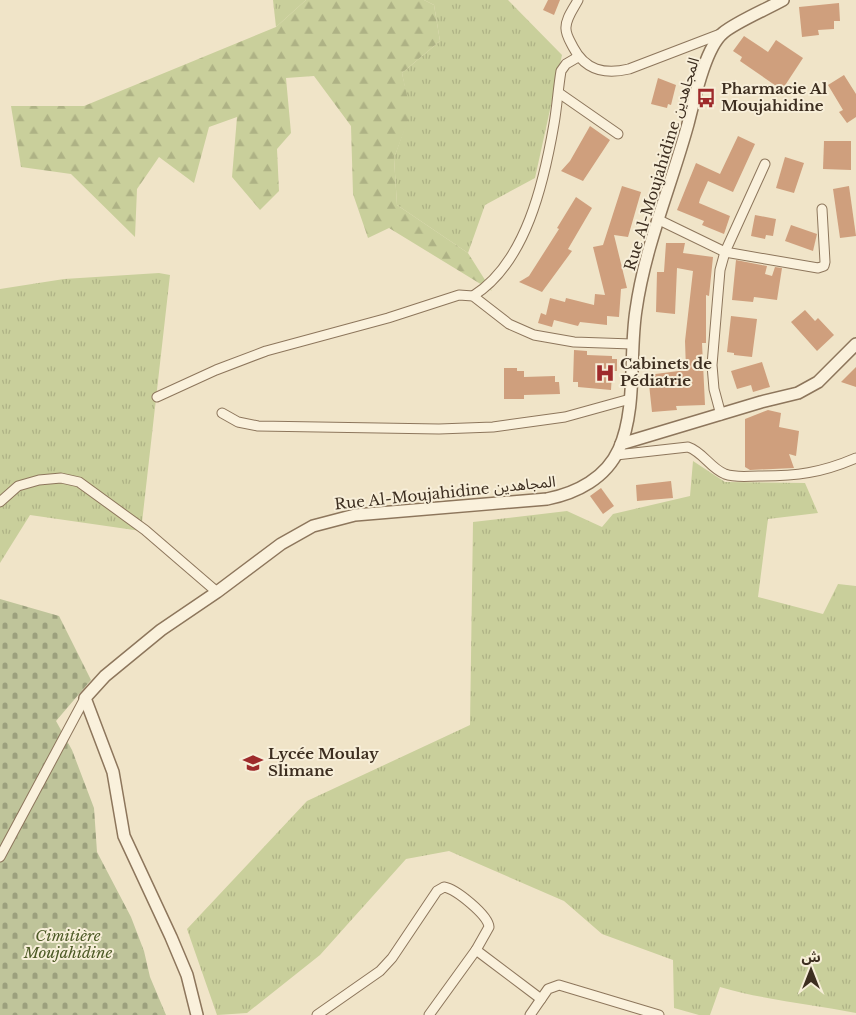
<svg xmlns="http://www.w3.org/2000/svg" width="856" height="1015" viewBox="0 0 856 1015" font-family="'Libre Baskerville','Noto Sans Arabic',serif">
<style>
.grass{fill:url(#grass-tufts)}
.forest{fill:url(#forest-firs)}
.cemetery{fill:url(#cemetery-stones)}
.building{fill:#cf9f7d}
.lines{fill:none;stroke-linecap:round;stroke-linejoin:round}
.minor-casing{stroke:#8d765c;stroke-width:11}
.tertiary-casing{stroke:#8d765c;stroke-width:14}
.minor{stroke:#faf1dc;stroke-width:9}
.tertiary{stroke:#faf1dc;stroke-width:11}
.labels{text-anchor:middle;stroke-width:4;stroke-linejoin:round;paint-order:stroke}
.poi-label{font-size:15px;font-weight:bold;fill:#3d2e20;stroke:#f7eed8;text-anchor:start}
.street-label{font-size:15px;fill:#3d2e20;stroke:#f7eed8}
.park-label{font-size:15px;font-style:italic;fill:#4d5a26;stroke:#f7eed8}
</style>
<defs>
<pattern id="grass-tufts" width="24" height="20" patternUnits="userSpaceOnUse" patternTransform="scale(1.25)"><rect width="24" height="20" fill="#c9cf9b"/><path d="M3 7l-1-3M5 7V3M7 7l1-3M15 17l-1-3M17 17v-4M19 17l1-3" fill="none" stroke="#aeb285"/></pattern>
<pattern id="forest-firs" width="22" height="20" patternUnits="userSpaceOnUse" patternTransform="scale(1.25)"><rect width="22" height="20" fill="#c9cf9b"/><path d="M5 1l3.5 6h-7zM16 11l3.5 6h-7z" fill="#aeb285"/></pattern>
<pattern id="cemetery-stones" width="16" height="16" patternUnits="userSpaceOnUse" patternTransform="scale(1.25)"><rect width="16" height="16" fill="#bfc49a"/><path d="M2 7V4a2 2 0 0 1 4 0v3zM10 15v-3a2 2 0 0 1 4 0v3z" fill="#9ca07d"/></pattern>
</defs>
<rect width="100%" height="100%" fill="#f0e4c8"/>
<g class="grass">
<polygon points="273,0 306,0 276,27"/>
<polygon points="424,0 508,0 562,55 535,178 485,205 468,253 397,205 394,158 410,113 402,73 440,41 434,5"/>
<polygon points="159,273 170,275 141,531 30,515 0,563 0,289 64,279"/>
<path d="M 693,461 L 725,482 L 805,483 L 818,513 L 768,519 L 758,597 L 823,614 L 838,584 L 856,586 L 856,1013 C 811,1004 764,1000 720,987 L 710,1015 L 699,1015 L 674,1008 L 673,960 L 602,934 L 564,901 L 449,851 L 406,859 L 320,955 L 247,1013 L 217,1015 L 187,929 L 307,801 L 470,725 L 473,522 L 567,511 L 602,527 L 613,514 L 690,496 Z"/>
</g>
<polygon class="forest" points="306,0 424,0 434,5 440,41 402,73 411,113 394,158 397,205 468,253 492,291 389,228 368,238 353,194 351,126 314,76 286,78 291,133 277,149 279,191 260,210 232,177 237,117 209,127 194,183 159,157 137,189 135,237 71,174 21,167 11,106 84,106 276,27"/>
<polygon class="cemetery" points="0,599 59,616 91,680 56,721 72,750 94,808 97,852 131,917 144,951 150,977 166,1015 0,1015"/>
<g class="building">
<polygon points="548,0 560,0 554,15 543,10"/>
<polygon points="839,3 840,21 834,21 834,29 818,30 819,35 802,37 799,7"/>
<polygon points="744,36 768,52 776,40 803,58 782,90 740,61 742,57 733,51"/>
<polygon points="844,75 856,94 856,117 847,123 839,112 843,110 828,85"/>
<polygon points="658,78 676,85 671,105 668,104 667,108 651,104"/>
<polygon points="590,126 610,140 583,181 561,171 570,161"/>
<polygon points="738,136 755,144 733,192 708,181 700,199 699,203 730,216 724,234 702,225 704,221 677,210 696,163 720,174"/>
<polygon points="824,141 851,141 851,170 823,169"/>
<polygon points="785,157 804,163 794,193 776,188"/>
<polygon points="622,186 641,192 628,237 614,235 627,288 621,289 619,317 607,316 607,325 580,322 578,326 554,320 552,327 538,323 541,313 546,315 550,298 565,302 566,298 594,305 595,294 605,295 593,247 603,245"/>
<polygon points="849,186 856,236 840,238 833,189"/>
<polygon points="576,197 592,208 568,249 572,251 542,292 519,282 529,276 559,229 557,228"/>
<polygon points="755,215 776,219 773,236 766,235 765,239 751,236"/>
<polygon points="791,225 817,234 813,251 785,241"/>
<polygon points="666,243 685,243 683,253 713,257 709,296 706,295 706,343 702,343 705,405 676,406 677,410 652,412 648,375 686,370 685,341 693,271 677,268 675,314 656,312 657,272 664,272"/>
<polygon points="736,260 767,266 765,274 772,276 775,267 782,268 777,300 754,297 753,302 732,300"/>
<polygon points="805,310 815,321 818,318 834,335 817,351 791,322"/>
<polygon points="731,316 757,319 752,357 734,355 734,353 727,352"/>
<polygon points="574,350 587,351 587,355 612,356 612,359 617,359 617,371 613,371 612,374 611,390 578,387 578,382 573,382"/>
<polygon points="762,362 770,387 753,392 751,385 737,389 731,371"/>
<polygon points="856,367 856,387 841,382"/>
<polygon points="504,368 517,368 517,371 524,371 524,377 555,376 555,382 559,382 560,394 524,395 524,399 504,399"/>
<polygon points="768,410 781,413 779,427 799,431 796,456 789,454 794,468 750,470 745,467 745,419"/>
<polygon points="671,481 673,498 637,501 636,485"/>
<polygon points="601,488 614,506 603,514 590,496"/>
</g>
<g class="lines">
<defs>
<g id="minor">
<path d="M 578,0 C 574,8 565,19 566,29 C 566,35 570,41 573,47 C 585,70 604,75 629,69 L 723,33"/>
<polyline points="559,93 618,134"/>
<polyline points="657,219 725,252 818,268 824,266 825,262 822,209"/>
<path d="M 473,296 C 526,263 544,182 554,124 C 557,107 558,89 561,71 L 566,64 L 578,57"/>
<polyline points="157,397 216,370 266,351 388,318 459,295 473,296 509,324 534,335 574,342 632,344"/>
<polyline points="222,413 238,422 258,426 439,429 493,427 565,417 630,399"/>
<polyline points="721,415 714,389 712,365 720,270 725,252 765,164"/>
<path d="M 616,455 L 688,447 C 703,452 710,468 725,474 C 736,478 748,476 759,476 C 797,476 821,473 856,458"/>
<polyline points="0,502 18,486 39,480 61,478 79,482 145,530 217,592"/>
<polyline points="0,857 85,698"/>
<polyline points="476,950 541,999"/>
<path d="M 317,1015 L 380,971 L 392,958 L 437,891 L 444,887 C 456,889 488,915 489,927 L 476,950 L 429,1015"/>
<polyline points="530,1015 548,989 559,985 659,1015"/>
</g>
<g id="tertiary">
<polyline points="621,444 761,402 798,393 818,382 856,344"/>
<path d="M 197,1015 L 187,975 L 171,937 L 124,836 L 113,772 L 85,698 L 105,676 L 161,630 L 217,592 L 281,544 L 313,526 L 355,515 L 547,499 C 577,493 606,478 619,449 C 637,409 629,354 636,310 C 645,246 671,186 688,124 C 694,101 705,48 723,33 C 736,22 767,9 783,0"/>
</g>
</defs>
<use href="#minor" class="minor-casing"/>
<use href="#tertiary" class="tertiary-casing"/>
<use href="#minor" class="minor"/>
<use href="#tertiary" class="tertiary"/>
</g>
<defs>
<symbol id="bus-bare" viewBox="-9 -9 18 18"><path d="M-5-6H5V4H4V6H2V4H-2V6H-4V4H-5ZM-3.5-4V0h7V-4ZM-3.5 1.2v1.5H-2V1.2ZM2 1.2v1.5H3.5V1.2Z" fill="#9e2a2b" stroke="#f7eed8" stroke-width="2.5" paint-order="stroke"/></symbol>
<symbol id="hospital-bare" viewBox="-9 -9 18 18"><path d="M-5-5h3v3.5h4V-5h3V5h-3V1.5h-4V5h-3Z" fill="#9e2a2b" stroke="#f7eed8" stroke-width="2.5" paint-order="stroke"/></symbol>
<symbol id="school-bare" viewBox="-9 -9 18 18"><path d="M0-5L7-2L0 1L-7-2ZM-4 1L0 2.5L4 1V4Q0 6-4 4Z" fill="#9e2a2b" stroke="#f7eed8" stroke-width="2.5" paint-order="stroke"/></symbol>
</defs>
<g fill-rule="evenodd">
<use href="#bus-bare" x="692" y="84" width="28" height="28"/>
<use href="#hospital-bare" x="591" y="359" width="28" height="28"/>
<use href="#school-bare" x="239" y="749" width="28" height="28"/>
</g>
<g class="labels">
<g class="poi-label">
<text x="721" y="94">Pharmacie Al<tspan x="721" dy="17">Moujahidine</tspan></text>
<text x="620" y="369">Cabinets de<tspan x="620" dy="17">Pédiatrie</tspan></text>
<text x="268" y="759">Lycée Moulay<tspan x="268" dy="17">Slimane</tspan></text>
</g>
<g class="street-label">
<text transform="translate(662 164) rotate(-73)" y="5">Rue Al-Moujahidine المجاهدين</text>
<text transform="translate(445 493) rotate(-6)" y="5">Rue Al-Moujahidine المجاهدين</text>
</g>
<g class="park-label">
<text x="68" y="941">Cimitière<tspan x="68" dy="17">Moujahidine</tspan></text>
</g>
</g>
<g transform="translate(811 970)" stroke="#f7eed8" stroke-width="4" paint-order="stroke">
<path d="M0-4L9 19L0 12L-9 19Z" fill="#3d2e20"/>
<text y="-8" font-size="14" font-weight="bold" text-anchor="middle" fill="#3d2e20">ش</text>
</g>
</svg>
